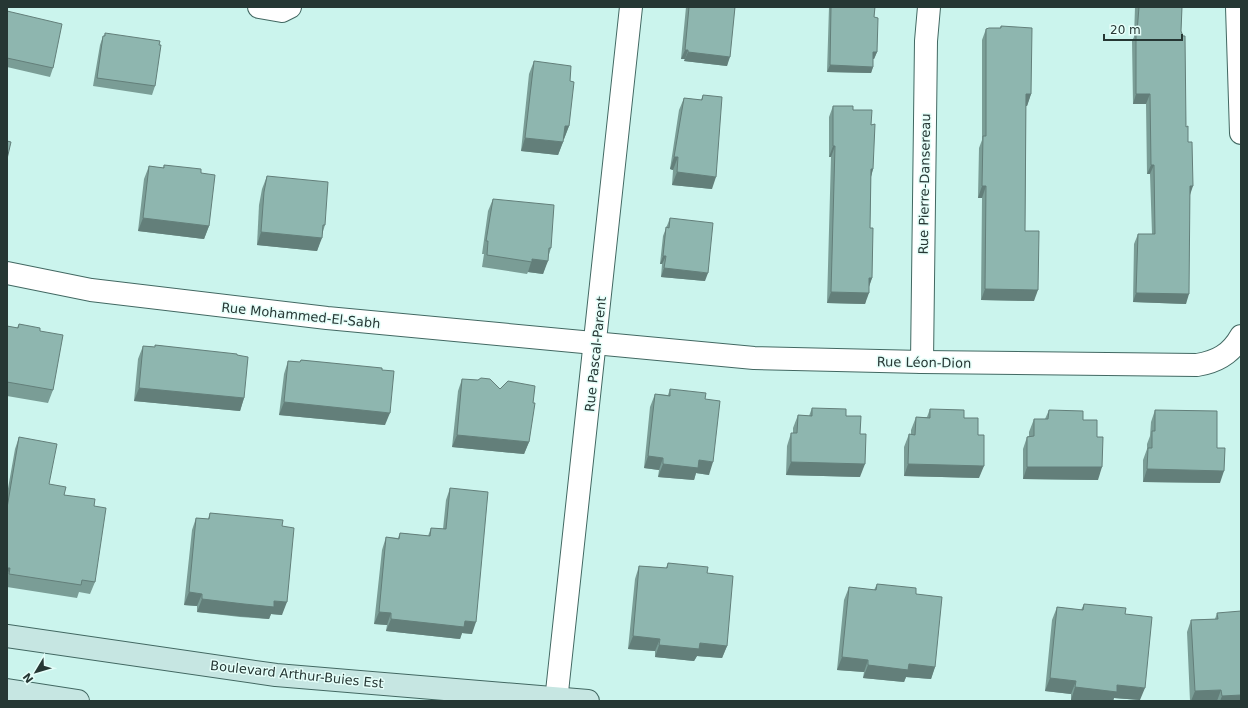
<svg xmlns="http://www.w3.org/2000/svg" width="1248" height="708" viewBox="0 0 1248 708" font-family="'DejaVu Sans',sans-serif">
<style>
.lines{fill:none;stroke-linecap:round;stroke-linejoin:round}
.street-casing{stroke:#426862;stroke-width:24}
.secondary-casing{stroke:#426862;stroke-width:24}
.street{stroke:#fff;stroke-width:22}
.secondary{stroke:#c6e6e2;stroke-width:22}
.wall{fill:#7a9d96}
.shaded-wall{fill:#637f7a}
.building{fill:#8eb6af;stroke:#637f7a}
.labels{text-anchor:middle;stroke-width:3;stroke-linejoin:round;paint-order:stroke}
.street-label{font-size:13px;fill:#263734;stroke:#e5fef9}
</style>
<rect width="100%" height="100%" fill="#cbf4ed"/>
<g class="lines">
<defs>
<g id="street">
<polyline points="259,7 282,11 290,7"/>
<polyline points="1237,7 1241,133"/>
<path d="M 7,273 L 91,290 L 327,318 L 754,358 L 922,362 L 1197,365 C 1217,362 1231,354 1241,336"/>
<polyline points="922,362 926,41 929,7"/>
<polyline points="556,701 631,7"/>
</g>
<g id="secondary">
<polyline points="7,636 276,675 588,701"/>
<polyline points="7,690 78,701"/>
</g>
</defs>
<use href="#street" class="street-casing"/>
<use href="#secondary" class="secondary-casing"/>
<use href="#street" class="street"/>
<use href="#secondary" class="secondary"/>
</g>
<g class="wall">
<polygon points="686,7 735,7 727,66 684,61 685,59 681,59"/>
<polygon points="829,7 875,7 874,17 877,52 874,59 873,59 873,67 871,73 827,72"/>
<polygon points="1135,7 1182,7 1181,31 1186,127 1190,195 1186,304 1133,302 1134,244 1138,234 1152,234 1150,174 1147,174 1146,104 1133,104 1132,41 1134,37"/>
<polygon points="7,11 53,68 50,77 7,67"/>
<polygon points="1001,26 1031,94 1027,106 1026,106 1025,231 1034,301 981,300 982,198 978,198 979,148 982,140 982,40 986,29 1000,28"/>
<polygon points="105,33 155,86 152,95 93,86 100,45 103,36 104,36"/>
<polygon points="534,61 570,81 569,126 564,139 563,139 563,142 558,155 521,151 529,74"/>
<polygon points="703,95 712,189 672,185 673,170 670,169 679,110 684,98 701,100"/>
<polygon points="833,106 853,110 871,125 873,169 871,177 870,228 872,278 869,287 865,304 827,303 831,157 829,157 829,117"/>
<polygon points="164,165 201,173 209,226 204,239 138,231 144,179 149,166 163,168"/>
<polygon points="267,176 325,225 317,251 257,245 259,205 262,189"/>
<polygon points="493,199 551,248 543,274 528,272 527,274 482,267 484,254 482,254 488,211"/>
<polygon points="670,218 705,281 661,277 662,264 660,264 663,236"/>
<polygon points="19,324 40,331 53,390 48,403 7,396 7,326 17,328"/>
<polygon points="155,345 237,355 244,398 240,411 134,401 138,359 143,346 155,347"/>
<polygon points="301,360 382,370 385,425 279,415 284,374 288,361 300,362"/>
<polygon points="462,379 529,442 524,454 452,447 458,391"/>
<polygon points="670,389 705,399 709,475 696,473 694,480 658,477 659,470 644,468 650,407 655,394 668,395"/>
<polygon points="812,408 846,416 860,434 860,477 786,475 787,446 791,433 793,433 793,428 798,415 809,416"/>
<polygon points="930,409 964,418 978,435 979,478 904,476 904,447 909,434 911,434 911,430 916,417 927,417"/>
<polygon points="1049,410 1083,420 1097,437 1098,480 1023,479 1023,449 1027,437 1029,436 1029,432 1034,419 1045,419"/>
<polygon points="1155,410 1217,448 1220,483 1143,482 1143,460 1147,449 1147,444 1150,436 1151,422"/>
<polygon points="19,437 49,484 64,495 94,506 95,582 90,594 79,592 77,598 7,587 7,494 15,449"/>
<polygon points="450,488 472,634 462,633 460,639 386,631 387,625 374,624 382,550 386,537 398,538 400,533 428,536 431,528 443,529 446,500"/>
<polygon points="210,513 282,526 282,615 271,614 269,619 240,617 197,612 197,606 184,605 192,530 196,518 208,519"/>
<polygon points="668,563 707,573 727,646 722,658 697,656 694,661 655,657 655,651 628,649 635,579 639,566 666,568"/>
<polygon points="877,584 916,594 935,667 931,679 906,677 904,682 863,678 864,672 837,670 844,600 849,587 874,590"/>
<polygon points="1084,604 1125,614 1140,700 1114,698 1113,701 1081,701 1071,700 1071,694 1045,691 1052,620 1057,607 1081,610"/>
<polygon points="1217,613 1241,701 1190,701 1187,632 1191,620 1215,619"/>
</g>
<g class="shaded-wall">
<polygon points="685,50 688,50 685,59 681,59"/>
<polygon points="688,52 730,57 727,66 684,61"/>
<polygon points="873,52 877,52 874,59 871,58"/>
<polygon points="830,65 873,67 871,73 827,72"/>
<polygon points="1026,94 1031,94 1027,106 1022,106"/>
<polygon points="1136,94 1150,94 1146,104 1133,104"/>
<polygon points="565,126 569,126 564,139 560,139"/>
<polygon points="525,138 563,142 558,155 521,151"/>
<polygon points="833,146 835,146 831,157 829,157"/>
<polygon points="674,157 678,157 673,170 670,169"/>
<polygon points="1151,165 1154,165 1150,174 1147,174"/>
<polygon points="871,169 873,169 870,180"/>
<polygon points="677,172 716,177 712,189 672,185"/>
<polygon points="982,186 986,186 982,198 978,198"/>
<polygon points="1190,186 1193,186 1190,195"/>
<polygon points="143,218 209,226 204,239 138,231"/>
<polygon points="261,232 322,238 317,251 257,245"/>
<polygon points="663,256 666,256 662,264 660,264"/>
<polygon points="532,259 548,261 543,274 528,272"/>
<polygon points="664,268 708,273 705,281 661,277"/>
<polygon points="869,278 872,278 868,289"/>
<polygon points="985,289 1038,290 1034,301 981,300"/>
<polygon points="831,292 869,293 865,304 827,303"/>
<polygon points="1136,293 1189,294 1186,304 1133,302"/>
<polygon points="139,388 244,398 240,411 134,401"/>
<polygon points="284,402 390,413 385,425 279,415"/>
<polygon points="457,435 529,442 524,454 452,447"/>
<polygon points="648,456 663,458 659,470 644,468"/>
<polygon points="699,460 713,462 709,475 696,473 694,480 658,477 663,464"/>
<polygon points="791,462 865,464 860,477 786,475"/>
<polygon points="908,464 984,466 979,478 904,476"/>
<polygon points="1027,467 1102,467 1098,480 1023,479"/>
<polygon points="1147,469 1224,471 1220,483 1143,482"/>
<polygon points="7,568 10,568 7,575"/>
<polygon points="189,592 202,594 197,606 184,605"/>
<polygon points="202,599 274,601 287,602 282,615 271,614 269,619 197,612"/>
<polygon points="379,612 391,613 387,625 374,624"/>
<polygon points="391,619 465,621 476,622 472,634 462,633 460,639 386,631"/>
<polygon points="633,636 660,639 655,651 628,649"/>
<polygon points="700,643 727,646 722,658 697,656 694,661 655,657 659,645"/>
<polygon points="842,657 868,660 864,672 837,670"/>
<polygon points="909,664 935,667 931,679 906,677 904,682 863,678 868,665"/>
<polygon points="1050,678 1076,681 1071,694 1045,691"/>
<polygon points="1117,685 1145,688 1140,700 1114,698 1113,701 1081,701 1071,700 1075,687"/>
<polygon points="1221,690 1217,701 1191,701 1195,691"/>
<polygon points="1241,695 1241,701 1220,701 1222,696"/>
</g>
<g class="building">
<polygon points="689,7 735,7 730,57 688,52 688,50 685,50"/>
<polygon points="831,7 875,7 874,17 878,18 877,52 873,52 873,67 830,65"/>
<polygon points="1139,7 1182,7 1181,31 1183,36 1185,36 1186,127 1188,126 1188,142 1192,142 1193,186 1190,186 1189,294 1136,293 1138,234 1155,234 1154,165 1151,165 1150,94 1136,94 1136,32 1137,32"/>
<polygon points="7,11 62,24 53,68 7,58"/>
<polygon points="1001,26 1032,28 1031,94 1026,94 1025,231 1039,231 1038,290 985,289 986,186 982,186 983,136 986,136 986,29 989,28 1001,28"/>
<polygon points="105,33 160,41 159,45 161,45 155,86 97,78 103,36 105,36"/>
<polygon points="534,61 571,66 570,81 574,82 569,126 565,126 563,142 525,138"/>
<polygon points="703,95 722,97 716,177 677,172 678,157 674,157 684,98 702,100"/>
<polygon points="833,106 853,106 853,110 872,110 871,125 875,124 873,169 871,169 870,228 873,228 872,278 869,278 869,293 831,292 835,146 833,146"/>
<polygon points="7,141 11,142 7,159"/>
<polygon points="164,165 201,169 201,173 215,175 209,226 143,218 149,166 164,168"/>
<polygon points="267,176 328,182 325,225 323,225 322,238 261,232 264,192"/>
<polygon points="493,199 554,205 551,248 549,248 548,261 532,259 532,262 487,255 488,241 486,241"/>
<polygon points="670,218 713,223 708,273 664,268 666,256 663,256 666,227 669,228"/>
<polygon points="19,324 40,328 40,331 63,335 53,390 7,382 7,326 18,328"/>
<polygon points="155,345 237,354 237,355 248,357 244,398 139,388 143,346 155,347"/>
<polygon points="301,360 382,368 382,370 394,371 390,413 284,402 288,361 300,362"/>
<polygon points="481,378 490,379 500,389 508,381 535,386 533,403 535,403 529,442 457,435 462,379 478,380"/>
<polygon points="670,389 706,393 705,399 720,401 713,462 699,460 698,468 663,464 663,458 648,456 655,394 670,396"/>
<polygon points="812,408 846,409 846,416 861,416 860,434 866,434 865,464 791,462 791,433 797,433 798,415 812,416"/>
<polygon points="930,409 964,410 964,418 978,418 978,435 984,435 984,466 908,464 909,434 915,435 916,417 930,418"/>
<polygon points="1049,410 1083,411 1083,420 1097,420 1097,437 1103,437 1102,467 1027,467 1027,437 1034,436 1034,419 1048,419"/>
<polygon points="1155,410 1217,411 1217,448 1225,448 1224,471 1147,469 1148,448 1152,448 1152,431 1155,431"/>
<polygon points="19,437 57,444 49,484 66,487 64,495 95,499 94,506 106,508 95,582 82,580 81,585 9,574 10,568 7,568 7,508"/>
<polygon points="450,488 488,492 476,622 465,621 464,627 391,619 391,613 379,612 386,537 399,539 400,533 430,536 431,528 446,529"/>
<polygon points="210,513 283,520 282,526 294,528 287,602 274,601 274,607 244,604 202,599 202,594 189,592 196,518 209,519"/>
<polygon points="668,563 708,567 707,573 733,576 727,646 700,643 699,649 659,645 660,639 633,636 639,566 667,568"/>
<polygon points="877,584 916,588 916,594 942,597 935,667 909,664 908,670 868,665 868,660 842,657 849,587 876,590"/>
<polygon points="1084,604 1126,608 1125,614 1152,617 1145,688 1117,685 1117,692 1075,687 1076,681 1050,678 1057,607 1083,610"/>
<polygon points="1241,611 1241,695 1222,696 1221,690 1195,691 1191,620 1218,619 1217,613"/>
</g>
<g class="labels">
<g class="street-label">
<text transform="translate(924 184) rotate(-89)" y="5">Rue Pierre-Dansereau</text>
<text transform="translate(301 315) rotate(6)" y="5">Rue Mohammed-El-Sabh</text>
<text transform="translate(595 354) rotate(-84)" y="5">Rue Pascal-Parent</text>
<text transform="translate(924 362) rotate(1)" y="5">Rue Léon-Dion</text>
<text transform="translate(297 674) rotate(6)" y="5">Boulevard Arthur-Buies Est</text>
</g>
</g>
<rect width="1248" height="708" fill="none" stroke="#263734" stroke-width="16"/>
<g transform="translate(36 672) rotate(232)" stroke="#e5fef9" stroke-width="3" paint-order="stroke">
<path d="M0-3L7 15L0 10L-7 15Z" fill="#263734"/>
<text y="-6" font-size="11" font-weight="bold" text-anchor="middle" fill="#263734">N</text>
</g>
<path d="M1104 34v6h78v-6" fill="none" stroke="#263734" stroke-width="2"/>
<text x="1110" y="34" font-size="12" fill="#263734" stroke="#e5fef9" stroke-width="3" paint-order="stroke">20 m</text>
</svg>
